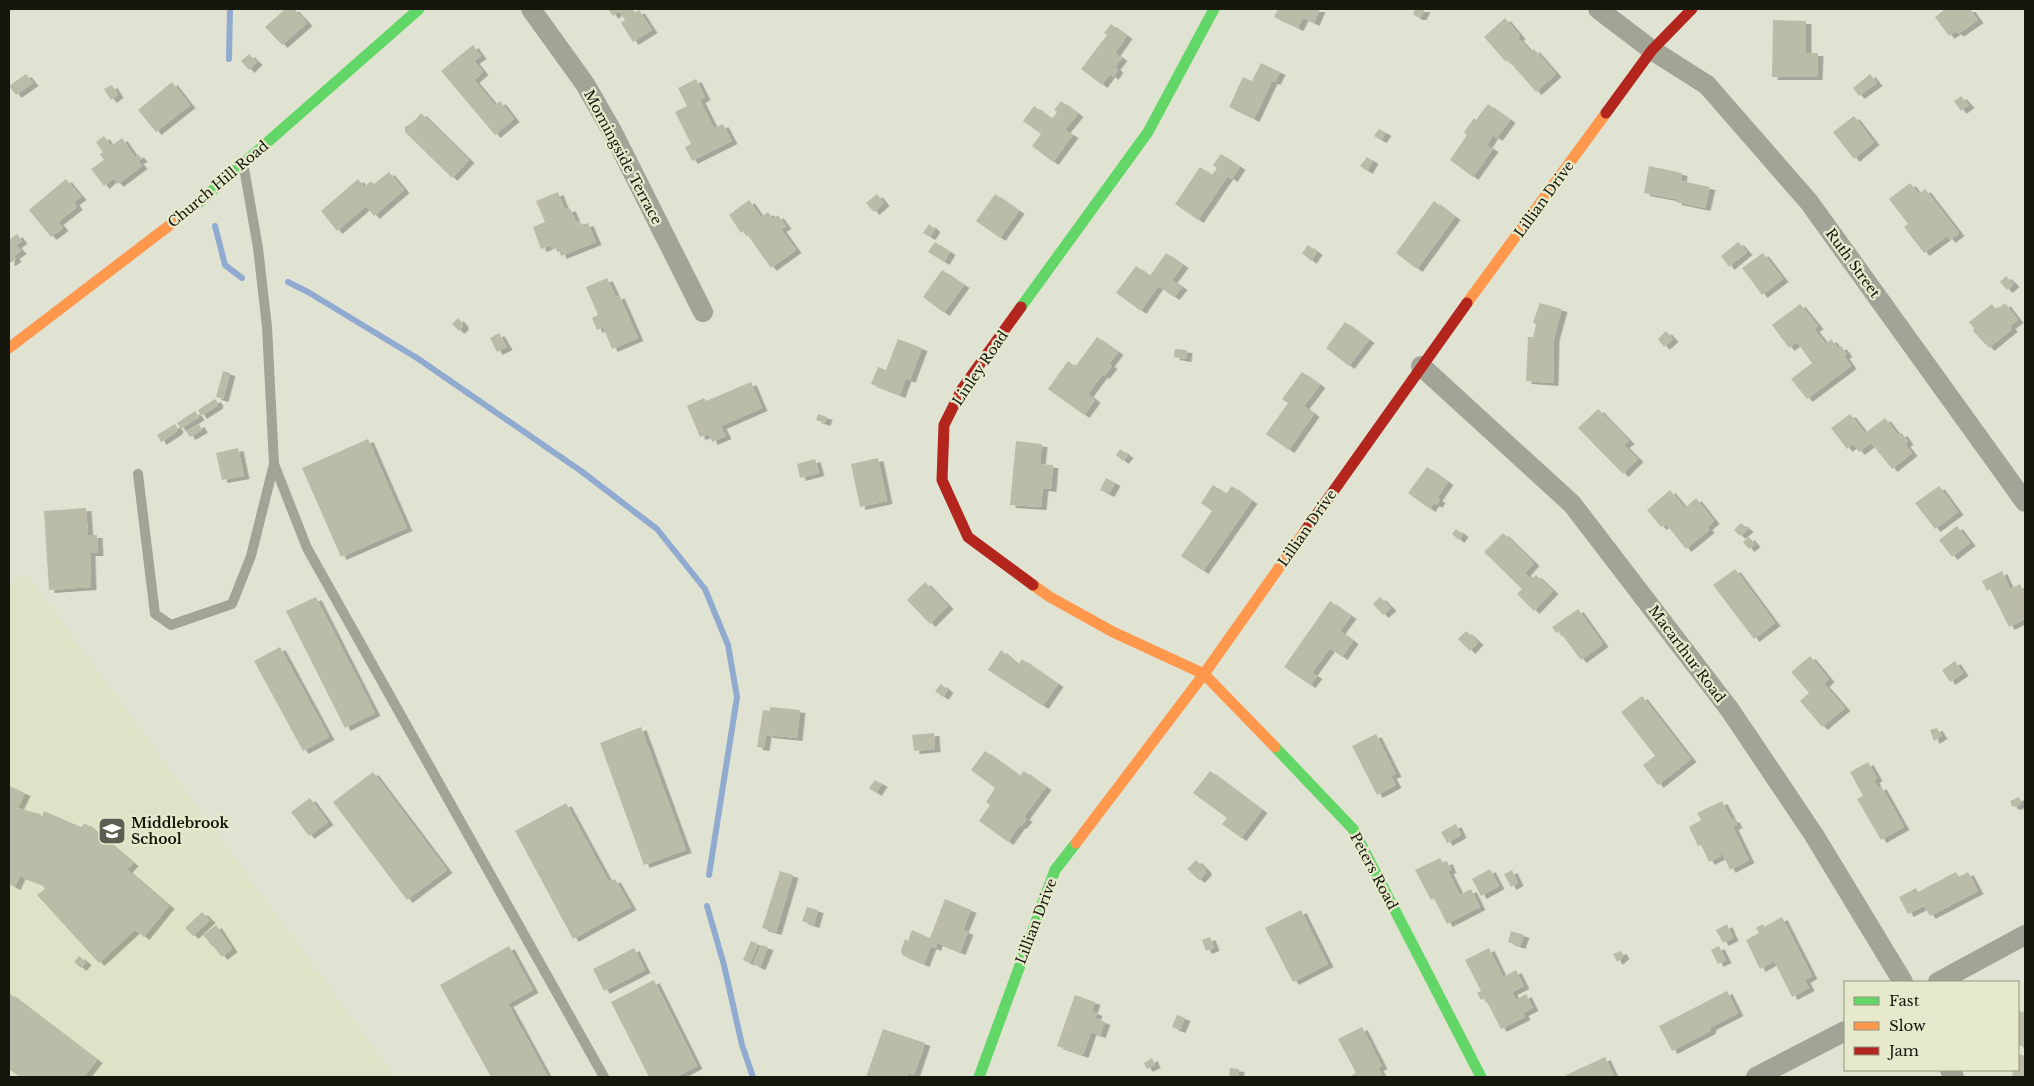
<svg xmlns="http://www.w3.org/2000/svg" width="2034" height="1086" viewBox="0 0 2034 1086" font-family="'Libre Baskerville',serif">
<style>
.built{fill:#e0e2c7}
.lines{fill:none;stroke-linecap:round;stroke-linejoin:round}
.stream{stroke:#91aacf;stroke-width:6}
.building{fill:#bbbca7;filter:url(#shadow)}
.lane{stroke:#a3a498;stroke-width:10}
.street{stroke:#a3a498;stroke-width:20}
.fast{stroke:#63d668;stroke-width:11}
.slow{stroke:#ff974d;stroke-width:11}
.jam{stroke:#b3261e;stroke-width:11}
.labels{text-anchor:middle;stroke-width:4.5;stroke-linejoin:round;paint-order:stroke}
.street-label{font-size:14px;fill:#15160c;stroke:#e7e9cc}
.poi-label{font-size:14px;font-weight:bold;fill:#15160c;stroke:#e7e9cc;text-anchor:start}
</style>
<defs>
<filter id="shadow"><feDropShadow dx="5.5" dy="3" stdDeviation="0" flood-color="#0004"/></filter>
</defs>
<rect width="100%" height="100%" fill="#e1e3d2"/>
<polygon class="built" points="26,573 395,1077 9,1077 9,586"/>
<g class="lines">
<g class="stream">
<polyline points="229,59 230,9"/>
<polyline points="215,226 225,265 242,278"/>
<polyline points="288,282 308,292 417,358 581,471 657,529 705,589 728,645 737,697 709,875"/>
<polyline points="707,906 724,965 742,1045 753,1077"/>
</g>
</g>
<g class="building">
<polygon points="285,9 294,9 307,23 282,45 265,27"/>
<polygon points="608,9 633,9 635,13 639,10 652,30 633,42 621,23 625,20 619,11 613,16"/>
<polygon points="1278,9 1320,9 1314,23 1303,18 1298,28 1274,17"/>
<polygon points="1415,9 1425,9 1421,17 1417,17 1413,14"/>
<polygon points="1945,9 1970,9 1978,20 1958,34 1956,31 1949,36 1935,17"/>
<polygon points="1505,18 1520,36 1518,38 1531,52 1534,49 1556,74 1536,92 1508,60 1506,62 1484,37"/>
<polygon points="1773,20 1806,21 1806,53 1818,53 1817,77 1772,77"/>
<polygon points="1111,24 1127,36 1115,53 1122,58 1115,67 1118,70 1113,77 1110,74 1102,85 1081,69 1107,35 1104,33"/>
<polygon points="473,45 481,56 474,61 483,72 474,80 495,105 500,101 514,119 495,135 441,71"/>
<polygon points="249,54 257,62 249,70 241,61"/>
<polygon points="1261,63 1280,72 1275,82 1272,81 1254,119 1229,107 1243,77 1252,81"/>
<polygon points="26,74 33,83 16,95 9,86"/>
<polygon points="1870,74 1877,83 1859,96 1853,88"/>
<polygon points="696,79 705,97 700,100 714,128 723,124 732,141 692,161 685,147 691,144 675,112 687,106 678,88"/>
<polygon points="172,82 190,105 156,132 138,110"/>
<polygon points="112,85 118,95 111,100 104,89"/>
<polygon points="1961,96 1969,105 1961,111 1954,101"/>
<polygon points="1061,101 1078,114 1065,130 1073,135 1053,162 1032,146 1041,134 1023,121 1034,106 1052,119 1057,112 1054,110"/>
<polygon points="1488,104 1510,120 1497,138 1493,135 1487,145 1493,149 1473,177 1450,160 1467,135 1464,132 1474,118 1476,120"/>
<polygon points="421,113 469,160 452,178 405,132 405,127 413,122"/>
<polygon points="1854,116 1874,142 1854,159 1833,132"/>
<polygon points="1379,129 1386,133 1381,140 1374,136"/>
<polygon points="104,136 111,146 122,138 135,157 138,154 142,159 138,161 142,166 118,184 113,178 104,186 91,169 104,160 100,154 103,152 96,142"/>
<polygon points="1221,154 1240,167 1232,179 1228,176 1198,220 1175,204 1200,167 1212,175 1217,168 1213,165"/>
<polygon points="1367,157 1373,161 1367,171 1360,166"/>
<polygon points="1649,166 1682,173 1681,181 1710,187 1705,208 1676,202 1676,199 1644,193"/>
<polygon points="389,172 404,190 374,216 366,206 337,231 321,211 358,179 364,187 371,181 374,184"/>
<polygon points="66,179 81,197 74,202 77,207 58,222 63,228 51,237 29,210"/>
<polygon points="1910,183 1919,194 1925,189 1959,233 1950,240 1947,236 1924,253 1904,227 1908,224 1889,199"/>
<polygon points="558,192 565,210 570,208 576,222 579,221 581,225 588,223 596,242 561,256 558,247 552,249 551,245 541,249 533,227 545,222 536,201"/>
<polygon points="877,194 884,203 874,212 866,203"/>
<polygon points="995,194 1019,211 1000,238 976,221"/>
<polygon points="749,200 761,217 768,212 773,219 778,215 786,226 781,229 796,250 771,268 744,230 741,233 729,215"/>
<polygon points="1434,201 1455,217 1417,269 1396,253"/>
<polygon points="929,224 935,229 930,237 923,233"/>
<polygon points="17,234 22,241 16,245 21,251 14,256 16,259 10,263 9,262 9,236 10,239"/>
<polygon points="935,242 950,252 944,262 928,252"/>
<polygon points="1738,242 1747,252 1729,267 1721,256"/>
<polygon points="1308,245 1317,252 1311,261 1302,253"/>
<polygon points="1166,253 1183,265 1172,280 1182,287 1174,297 1158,286 1141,311 1116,293 1136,266 1150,276"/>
<polygon points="1763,253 1783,279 1762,295 1742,268"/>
<polygon points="942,270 964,285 944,313 923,297"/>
<polygon points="2006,276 2014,284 2007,290 2000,282"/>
<polygon points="607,278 616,297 619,295 638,338 612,349 603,327 597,330 592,318 598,315 586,287"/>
<polygon points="1540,303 1562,309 1554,338 1553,383 1526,381 1528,337 1533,337 1536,325 1533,322"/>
<polygon points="2005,303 2018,320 2010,326 2012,329 1989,348 1973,331 1974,328 1969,322 1992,304 1996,310"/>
<polygon points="1800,304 1818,326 1814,329 1826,344 1831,339 1838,348 1841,346 1847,354 1844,356 1851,366 1807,399 1791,379 1812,363 1797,342 1789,348 1772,325"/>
<polygon points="458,318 463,324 463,327 459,331 452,324"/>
<polygon points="1345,322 1369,340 1349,366 1326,348"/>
<polygon points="1666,331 1673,339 1664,347 1658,339"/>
<polygon points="499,333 507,347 497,352 490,338"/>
<polygon points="1097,337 1118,352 1109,364 1112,366 1104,376 1102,375 1088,394 1095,400 1084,415 1048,389 1068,361 1075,367"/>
<polygon points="898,339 922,348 910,380 906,378 900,395 871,384 878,367 886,370"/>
<polygon points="1175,349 1187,350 1186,359 1174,357"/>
<polygon points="223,371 230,373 223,399 216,397"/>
<polygon points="1302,372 1320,385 1304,406 1314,414 1289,450 1266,434 1288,403 1282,399"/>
<polygon points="751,382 762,408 721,426 726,436 712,442 709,434 700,437 687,406 704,398 706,401"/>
<polygon points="215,399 218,403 217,406 201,416 198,410"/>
<polygon points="1598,409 1629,441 1624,445 1638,459 1623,474 1578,428"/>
<polygon points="195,411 199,417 181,429 177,423"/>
<polygon points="818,414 827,417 825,423 816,420"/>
<polygon points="1850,414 1865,433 1885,418 1898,435 1902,433 1908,442 1905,444 1912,453 1892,469 1871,443 1859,452 1853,444 1847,449 1831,428"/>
<polygon points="175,424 178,429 176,432 161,442 157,435"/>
<polygon points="199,424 202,430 190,437 186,431"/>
<polygon points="368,439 407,528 341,557 302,468"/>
<polygon points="1016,441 1042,444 1040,464 1053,465 1051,489 1043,488 1041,507 1010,505"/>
<polygon points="238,448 244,476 222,480 216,453"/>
<polygon points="1120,449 1128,455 1123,461 1116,455"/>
<polygon points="878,458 887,501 860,507 851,464"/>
<polygon points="815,459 819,473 800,478 797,464"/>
<polygon points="1427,467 1448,482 1437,498 1440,500 1437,505 1434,503 1430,509 1408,493"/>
<polygon points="1106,478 1115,483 1109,494 1100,490"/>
<polygon points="1213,485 1226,494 1232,486 1252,501 1203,571 1181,556 1212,511 1201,503"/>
<polygon points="1939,486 1958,512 1935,529 1915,503"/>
<polygon points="1670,490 1685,508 1696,498 1714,521 1707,527 1709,530 1686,549 1666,524 1661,527 1647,510"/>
<polygon points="86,508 88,535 97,535 98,553 90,553 91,587 49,590 44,511"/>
<polygon points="1741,523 1748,529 1740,536 1734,530"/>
<polygon points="1957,526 1970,543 1952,557 1939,540"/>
<polygon points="1456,529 1463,534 1459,540 1452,534"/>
<polygon points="1503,533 1534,563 1525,573 1531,579 1536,575 1553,591 1534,611 1517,594 1522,589 1484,552"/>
<polygon points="1749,537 1755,544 1749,549 1743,542"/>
<polygon points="1735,569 1775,623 1754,639 1713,585"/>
<polygon points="2002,571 2010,589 2020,584 2025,594 2025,619 2009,627 1990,589 1987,591 1982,581"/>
<polygon points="925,582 948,606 930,624 907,600"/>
<polygon points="316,597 375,713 345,728 286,611"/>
<polygon points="1380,597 1391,608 1383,615 1373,604"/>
<polygon points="1330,601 1351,616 1340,631 1353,641 1342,657 1330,648 1312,673 1317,676 1310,685 1284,667"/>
<polygon points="1578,609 1603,644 1581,660 1559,631 1556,633 1552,627"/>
<polygon points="1466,631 1478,642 1470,651 1458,639"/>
<polygon points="280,647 329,737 303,751 254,661"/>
<polygon points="1001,650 1018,665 1022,659 1058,684 1043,706 988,670"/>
<polygon points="1810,656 1829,679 1824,684 1845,708 1822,727 1800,701 1809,693 1791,672"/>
<polygon points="1955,661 1963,673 1950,682 1942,670"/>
<polygon points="941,684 948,690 943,697 935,691"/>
<polygon points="1642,696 1691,759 1658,785 1643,765 1655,756 1621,712"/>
<polygon points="770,707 800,710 797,738 767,735 769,716 764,748 757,747 763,710 770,711"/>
<polygon points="641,727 686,850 644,865 600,743"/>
<polygon points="1937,728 1942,736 1934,741 1930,730"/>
<polygon points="934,733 935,749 914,751 912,735"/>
<polygon points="1376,734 1396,774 1391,776 1396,785 1377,795 1352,746"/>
<polygon points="985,751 1020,776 1024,771 1046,787 1024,817 1027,819 1021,826 1020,825 1008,842 979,821 990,805 986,802 995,788 971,770"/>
<polygon points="1868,762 1877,778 1874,780 1878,788 1881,786 1904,827 1881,840 1857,799 1863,796 1850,772"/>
<polygon points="1210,771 1262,810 1241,838 1222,824 1227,818 1193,793"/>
<polygon points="373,772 447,870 407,900 333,802"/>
<polygon points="875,780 882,784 876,793 869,788"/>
<polygon points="9,786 25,793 18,808 40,814 42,817 44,811 81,827 85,823 133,863 127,870 169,906 144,937 135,930 99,963 37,895 45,889 41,884 20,876 15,887 9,884"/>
<polygon points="2019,797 2022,803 2016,807 2012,806 2010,801"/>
<polygon points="310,798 328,822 309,836 291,812"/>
<polygon points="1722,801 1732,820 1734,819 1737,825 1733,827 1749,860 1730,870 1721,851 1721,856 1709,862 1701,845 1698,846 1689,827 1701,820 1697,813"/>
<polygon points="566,803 609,882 615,879 631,907 573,939 515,831"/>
<polygon points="1456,824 1461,835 1447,843 1441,832"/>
<polygon points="1440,858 1443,863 1447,861 1451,870 1448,871 1460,895 1471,889 1480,907 1447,924 1434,898 1431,900 1415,870"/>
<polygon points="1196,860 1206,870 1206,873 1199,880 1187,869"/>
<polygon points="1490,869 1499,886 1481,896 1472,879"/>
<polygon points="1512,870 1518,883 1511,887 1504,874"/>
<polygon points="780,871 793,875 776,932 762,928"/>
<polygon points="1956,872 1959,877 1968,872 1978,891 1930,916 1924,906 1908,914 1899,897 1916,888 1918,892"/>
<polygon points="945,899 971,910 963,930 968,932 960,952 937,943 936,948 931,946 924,964 902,955 901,950 905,939 908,941 912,930 930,938"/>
<polygon points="807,907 818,910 814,925 802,921"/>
<polygon points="1301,910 1328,964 1293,982 1265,928"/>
<polygon points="202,912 210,920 193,936 185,928"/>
<polygon points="1782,917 1812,976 1805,980 1809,988 1792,997 1774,961 1760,969 1746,940 1759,933 1756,928 1763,924 1764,927"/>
<polygon points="1727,924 1733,938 1723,943 1716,930"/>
<polygon points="216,925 232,949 222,957 214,947 219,942 213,947 203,935"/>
<polygon points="1511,931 1524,935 1520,946 1508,942"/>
<polygon points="1210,937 1214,948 1206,951 1202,940"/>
<polygon points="751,941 758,944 750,963 743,960"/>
<polygon points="761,945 768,947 760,967 753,964"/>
<polygon points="509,946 533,990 508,1004 548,1077 491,1077 440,985"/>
<polygon points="1719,946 1726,960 1718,964 1711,950"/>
<polygon points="634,948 645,970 604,991 593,969"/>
<polygon points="1489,948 1503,977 1516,970 1524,986 1512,992 1516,1000 1526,994 1533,1008 1523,1013 1525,1017 1501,1029 1485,998 1481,1000 1477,993 1481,991 1465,960"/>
<polygon points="1621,951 1624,956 1617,962 1613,954"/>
<polygon points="79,956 86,962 81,968 74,962"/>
<polygon points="654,980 697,1066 676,1077 649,1077 611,1002"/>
<polygon points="1727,991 1738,1013 1711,1027 1710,1031 1672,1051 1659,1026"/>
<polygon points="9,993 97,1060 84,1077 20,1077 9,1069"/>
<polygon points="1075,995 1095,1002 1092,1011 1097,1013 1095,1018 1105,1022 1100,1035 1091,1032 1083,1055 1057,1046"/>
<polygon points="2018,1011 2025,1012 2025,1047 2018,1045"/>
<polygon points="1177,1015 1185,1018 1180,1030 1172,1027"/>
<polygon points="1362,1027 1382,1066 1378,1068 1383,1077 1353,1077 1352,1075 1356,1073 1338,1039"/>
<polygon points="883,1029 925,1043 914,1075 908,1073 907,1077 866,1077"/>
<polygon points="2018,1054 2025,1056 2025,1077 2012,1076 2014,1070 2018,1070"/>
<polygon points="1605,1057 1614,1076 1562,1077"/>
<polygon points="1152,1058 1155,1065 1147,1069 1144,1063"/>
<polygon points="1230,1068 1239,1069 1238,1077 1229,1077"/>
</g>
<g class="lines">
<g class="lane">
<polyline points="244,168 258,248 267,327 274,464 307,548 604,1077"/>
<polyline points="138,474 155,614 171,625 232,604 251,556 274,464"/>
</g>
<g class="street">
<polyline points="531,9 585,84 612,131 703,312"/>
<polyline points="1598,9 1652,50 1707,85 1809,202 2025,502"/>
<polyline points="1421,366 1572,504 1730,710 1814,835 1903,982"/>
<polyline points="1938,982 2025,935"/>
<polyline points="1950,1070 1954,1077"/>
<polyline points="1756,1077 1845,1031"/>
</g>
<g class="fast">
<polyline points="196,205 419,9"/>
<polyline points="1021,307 1148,132 1214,9"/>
<polyline points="1275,747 1353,829 1481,1077"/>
<polyline points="979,1077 1055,870 1076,843"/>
</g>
<g class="slow">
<polyline points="1467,303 1606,113"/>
<polyline points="9,348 196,205"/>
<polyline points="1033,585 1050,597 1113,632 1204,674 1275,747"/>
<polyline points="1076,843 1204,674 1305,531"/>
</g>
<g class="jam">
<polyline points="1606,113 1652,50 1692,9"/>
<polyline points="1021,307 962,389 944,425 942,480 968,537 1033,585"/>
<polyline points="1305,531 1467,303"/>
</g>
</g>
<defs>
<symbol id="school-square" viewBox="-11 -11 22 22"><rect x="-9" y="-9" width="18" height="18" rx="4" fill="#5c5e51" stroke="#e7e9cc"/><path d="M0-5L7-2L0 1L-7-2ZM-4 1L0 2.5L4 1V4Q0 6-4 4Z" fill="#fff"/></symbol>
</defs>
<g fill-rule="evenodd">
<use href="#school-square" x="96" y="815" width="32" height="32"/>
</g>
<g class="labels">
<g class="street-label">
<text transform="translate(623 157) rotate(62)" y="5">Morningside Terrace</text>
<text transform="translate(218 184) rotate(-40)" y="5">Church Hill Road</text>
<text transform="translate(1544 199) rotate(-54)" y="5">Lillian Drive</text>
<text transform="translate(1853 263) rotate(54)" y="5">Ruth Street</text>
<text transform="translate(980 368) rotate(-56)" y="5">Linley Road</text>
<text transform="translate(1307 528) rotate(-55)" y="5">Lillian Drive</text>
<text transform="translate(1687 654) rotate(53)" y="5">Macarthur Road</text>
<text transform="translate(1374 871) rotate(62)" y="5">Peters Road</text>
<text transform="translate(1036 921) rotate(-69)" y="5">Lillian Drive</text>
</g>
<g class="poi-label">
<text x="131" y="828">Middlebrook<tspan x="131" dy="16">School</tspan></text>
</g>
</g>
<rect width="2034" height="1086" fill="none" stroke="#15160c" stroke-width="20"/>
<rect x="1844" y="981" width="175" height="90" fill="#e7e9cc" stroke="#93957f"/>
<rect x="1854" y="997" width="25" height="8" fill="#63d668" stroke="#93957f"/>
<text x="1889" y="1006" font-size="15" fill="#15160c">Fast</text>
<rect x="1854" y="1022" width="25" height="8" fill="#ff974d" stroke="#93957f"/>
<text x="1889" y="1031" font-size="15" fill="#15160c">Slow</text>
<rect x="1854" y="1047" width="25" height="8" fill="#b3261e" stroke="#93957f"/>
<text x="1889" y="1056" font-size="15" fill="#15160c">Jam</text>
</svg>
